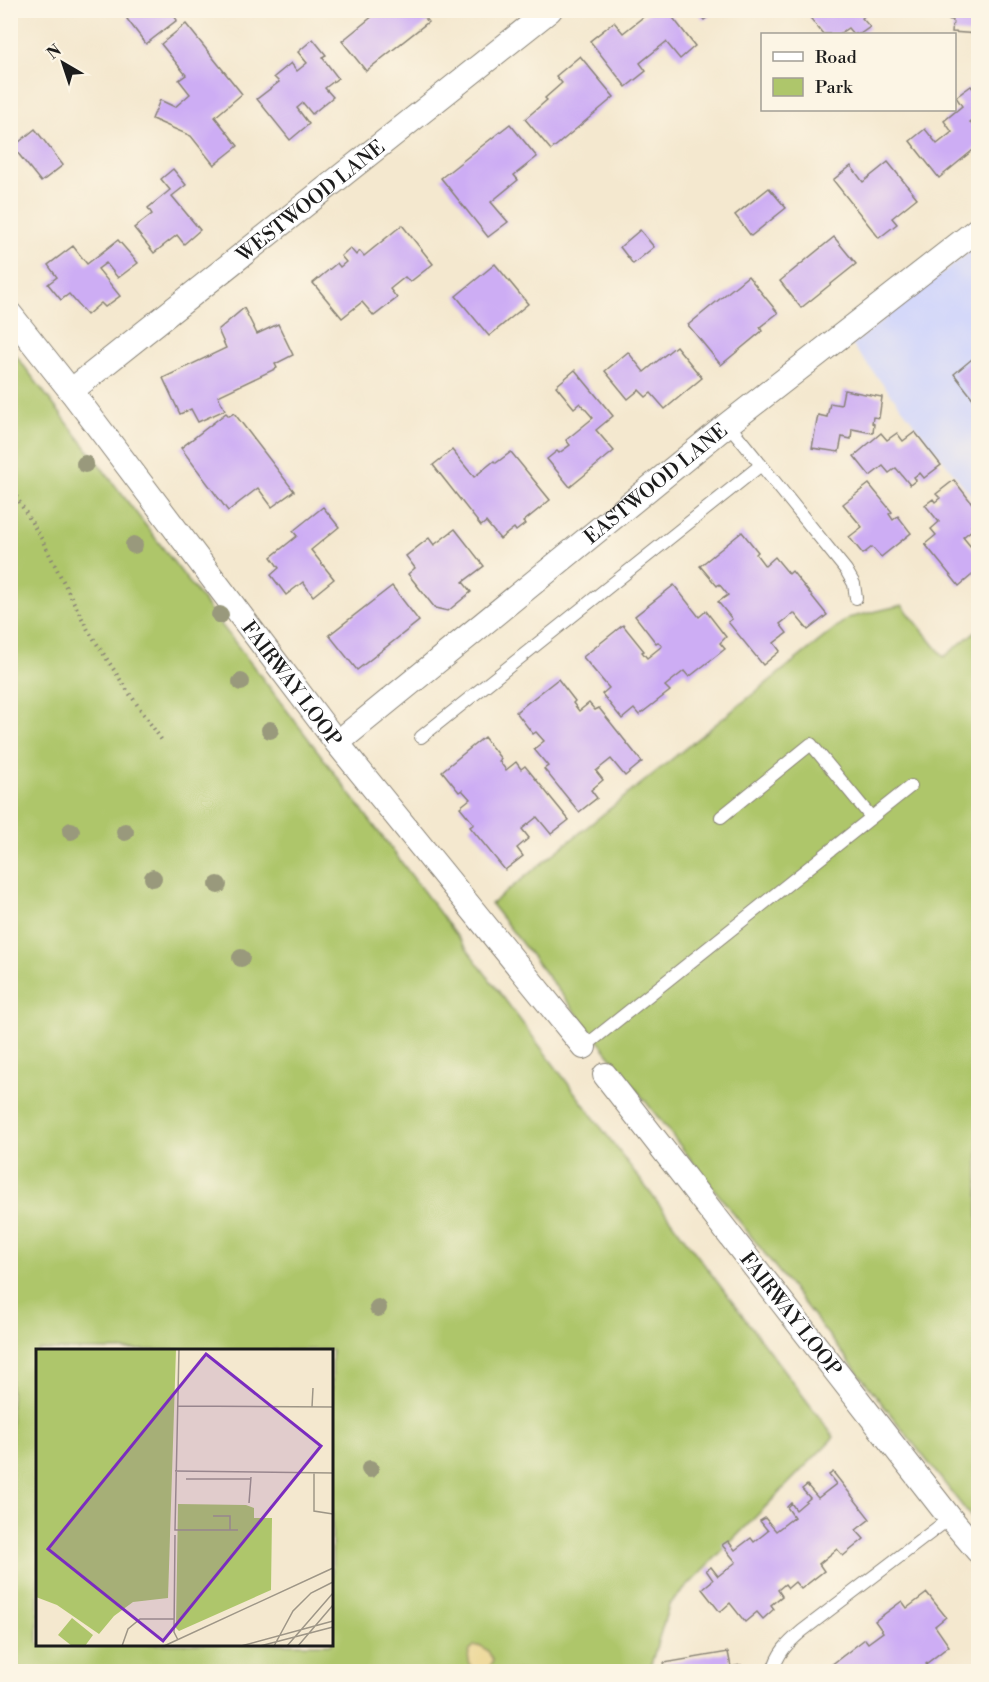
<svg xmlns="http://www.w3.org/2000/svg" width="989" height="1682" viewBox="0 0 989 1682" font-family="'Libre Bodoni',serif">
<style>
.built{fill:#d4d8f9}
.green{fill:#aec66b;stroke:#657144;stroke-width:1.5;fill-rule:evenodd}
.sand{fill:#eeda9e;stroke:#857b5d;stroke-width:1.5}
.building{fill:#cdadf4}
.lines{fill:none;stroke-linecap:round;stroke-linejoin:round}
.service-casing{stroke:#888276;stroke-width:14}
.minor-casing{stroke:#888276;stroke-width:26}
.path{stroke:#888276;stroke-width:4;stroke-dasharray:1.5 4.5;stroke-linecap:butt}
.service{stroke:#fff;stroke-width:12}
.minor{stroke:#fff;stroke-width:24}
.tree{fill:#99997c}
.labels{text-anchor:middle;stroke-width:6;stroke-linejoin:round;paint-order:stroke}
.street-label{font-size:20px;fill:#1c1c1c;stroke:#fcf5e5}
.inset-road{fill:none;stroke:#9e9687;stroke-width:1.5}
.view{fill:#7b2cbf;fill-opacity:0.15;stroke:#7b2cbf;stroke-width:3}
.inset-edge{fill:none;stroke:#1c1c1c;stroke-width:3}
</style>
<rect width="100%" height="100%" fill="#fcf5e5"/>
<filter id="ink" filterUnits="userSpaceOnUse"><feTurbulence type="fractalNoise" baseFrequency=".0167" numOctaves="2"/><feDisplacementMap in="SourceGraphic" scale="12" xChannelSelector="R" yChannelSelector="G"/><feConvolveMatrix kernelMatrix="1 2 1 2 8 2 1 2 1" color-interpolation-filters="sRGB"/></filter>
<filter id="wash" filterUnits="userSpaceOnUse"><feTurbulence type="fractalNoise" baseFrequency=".008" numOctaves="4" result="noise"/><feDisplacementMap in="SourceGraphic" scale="24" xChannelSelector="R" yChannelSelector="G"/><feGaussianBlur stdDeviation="1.35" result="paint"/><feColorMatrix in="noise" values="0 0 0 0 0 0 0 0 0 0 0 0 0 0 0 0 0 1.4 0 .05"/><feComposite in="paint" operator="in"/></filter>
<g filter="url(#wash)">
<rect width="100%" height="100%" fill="#f4e8cf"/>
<polygon class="built" points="978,245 978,504 852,345"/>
<g class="green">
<path d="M 11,349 L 311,742 L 834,1437 L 669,1605 L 649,1671 L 11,1671 ZM 38,1350 L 332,1350 L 332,1644 L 38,1644 Z"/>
<polygon points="902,605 944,657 978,629 978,1526 491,904 848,618"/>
</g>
<path class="sand" d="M 474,1646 L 481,1646 L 488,1651 L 493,1661 L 487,1671 L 470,1671 L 471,1670 C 469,1659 465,1654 474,1646 Z"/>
<g id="blocks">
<g class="building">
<polygon points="138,10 170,10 177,20 146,44 127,19"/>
<polygon points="378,10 419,10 428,22 366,71 342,41 379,11"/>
<polygon points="652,10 667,10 695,46 680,59 666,42 640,63 646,71 626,87 590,41 614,22 623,33"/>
<polygon points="696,10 717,10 704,20"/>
<polygon points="804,10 871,10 862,18 870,27 860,34 853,34 848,28 839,34 823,34"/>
<polygon points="946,10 978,10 978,34 952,32 953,20 945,19"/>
<polygon points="186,24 242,94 215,117 238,146 214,165 191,136 152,119 160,100 175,107 190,94 179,80 186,75 161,44"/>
<polygon points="313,39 326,55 322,57 338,78 325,88 333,97 312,114 303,103 297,108 309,124 290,140 257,99 279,82 274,77 291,63 297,71 307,63 298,52"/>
<polygon points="580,56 614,97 551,150 525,119 547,100 545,98 562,83 556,76"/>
<polygon points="971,86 978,95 978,115 970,122 978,133 978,146 939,178 910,141 925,129 937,144 952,132 944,121 962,106 956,97"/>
<polygon points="510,124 537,157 514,175 518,180 491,202 508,222 488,237 441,178"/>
<polygon points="35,129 63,165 41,182 13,147"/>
<polygon points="888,162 917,198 892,218 897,224 879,238 833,180 851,166 863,182"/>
<polygon points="173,169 186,185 172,196 200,230 184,244 177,235 154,253 134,228 152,214 148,208 170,190 161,179"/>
<polygon points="769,188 786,208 751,236 735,215"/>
<polygon points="402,225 433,264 410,282 405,277 390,289 397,298 374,316 362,302 342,318 313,283 337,263 340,267 346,262 341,256 350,248 356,255 360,251 364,256"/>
<polygon points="640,230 654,247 633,264 620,247"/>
<polygon points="834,237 856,264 801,308 780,281"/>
<polygon points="118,240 138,263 118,278 106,263 98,269 120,296 105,307 101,303 87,315 69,294 61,300 48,284 57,277 48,265 73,246 87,264"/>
<polygon points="495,264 528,304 489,336 456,296"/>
<polygon points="748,276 778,313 760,327 762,331 721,365 688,325"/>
<polygon points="244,308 257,334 278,324 293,355 275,364 277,368 218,396 225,410 198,422 191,409 180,414 163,378 226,348 218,330"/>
<polygon points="676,346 702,378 665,409 651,393 646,397 639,390 628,399 605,371 628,352 644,372"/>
<polygon points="978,354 978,405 954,374"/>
<polygon points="575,370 613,416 596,430 614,451 570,487 547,459 557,451 559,453 570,445 566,440 593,418 580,403 574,408 556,386"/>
<polygon points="844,390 882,397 879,418 873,417 872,423 874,424 873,433 852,429 851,439 842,437 839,452 812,448 818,415 827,417 830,403 841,405"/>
<polygon points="226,413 229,416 234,413 294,491 272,507 258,488 228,511 181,448"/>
<polygon points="915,432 941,465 924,478 920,473 914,477 916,480 910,485 896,468 889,473 883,466 870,476 854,456 881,433 887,440 897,433 903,441"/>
<polygon points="452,450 474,477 494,461 496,463 511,452 550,500 523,522 525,524 516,531 514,528 500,539 486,522 481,526 433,465"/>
<polygon points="954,480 978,511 975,514 978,517 978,521 971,526 973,529 963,537 975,552 978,550 978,570 959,586 925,544 936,535 931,529 939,522 925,505 933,499 935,502 940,498 936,494"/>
<polygon points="869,484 892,512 889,514 893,520 898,516 911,533 881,557 872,547 863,554 849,537 862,527 843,504"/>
<polygon points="323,507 339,527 311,550 334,579 313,596 303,582 286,595 271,575 279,568 271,557 297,536 293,531"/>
<polygon points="455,529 484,566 463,582 471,592 448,611 435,608 408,574 415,568 406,556 429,538 434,545"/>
<polygon points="742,532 758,552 756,554 765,566 775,557 789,574 792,571 827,615 808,630 794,613 780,624 787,633 774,643 780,651 763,665 728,622 732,619 718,602 728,595 719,584 717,586 700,566"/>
<polygon points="674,585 699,617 706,611 726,637 720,643 725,649 689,677 684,671 665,686 670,691 639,715 634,709 622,719 602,694 609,688 583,657 623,625 644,651 642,652 647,658 662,646 658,642 656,643 635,616"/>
<polygon points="392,586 419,621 357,670 329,635"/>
<polygon points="558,679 575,701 573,703 579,711 589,703 595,710 599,708 642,762 625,776 611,759 596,771 603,780 591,790 597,798 579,812 544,769 548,766 534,749 544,741 536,732 533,734 516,712"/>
<polygon points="484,737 501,759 499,761 506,770 516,762 521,769 525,766 569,820 551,834 537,817 522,829 529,838 517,848 523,856 505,870 470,827 474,824 460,807 470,799 462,790 459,792 442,771"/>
<polygon points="833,1472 870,1519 856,1530 864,1539 843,1556 837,1549 819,1564 824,1571 801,1589 795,1582 788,1588 785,1584 778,1590 782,1596 771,1605 774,1609 763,1619 757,1612 745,1622 730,1603 720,1612 702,1589 713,1580 706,1570 711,1567 718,1576 736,1562 722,1545 728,1541 735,1550 751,1538 754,1542 768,1531 760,1521 765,1518 776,1531 794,1517 787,1507 791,1503 796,1510 810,1498 802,1489 807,1485 818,1498 836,1484 829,1475"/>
<polygon points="927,1593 946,1617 935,1626 949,1646 926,1664 932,1672 822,1672 865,1639 868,1643 883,1632 875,1621 902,1601 907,1608"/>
<polygon points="728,1652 731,1667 741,1665 742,1672 673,1672 673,1667 665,1669 664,1663"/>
</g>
</g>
</g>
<g filter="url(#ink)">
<use href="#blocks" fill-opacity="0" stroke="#888276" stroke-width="1.5"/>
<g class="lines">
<defs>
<g id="service">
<polyline points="728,424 846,570 854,584 856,598"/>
<polyline points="421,737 761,465"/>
<polyline points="721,817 811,744 871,817"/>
<polyline points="584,1047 911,786"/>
<path d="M 773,1672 C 777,1653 788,1643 802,1631 L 950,1518"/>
</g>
<g id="minor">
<path id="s1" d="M 10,314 L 71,391 L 337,743 L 584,1047"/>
<path id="s2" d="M 71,391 L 550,10"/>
<path id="s3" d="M 337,743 L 728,424 L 978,229"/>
<path id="s4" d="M 605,1075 L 950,1518 L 978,1551"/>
</g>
</defs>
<use href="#service" class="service-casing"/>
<use href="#minor" class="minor-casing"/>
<polyline class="path" points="10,486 41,538 88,630 127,690 163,742"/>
<use href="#service" class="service"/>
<use href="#minor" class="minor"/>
</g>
<g class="tree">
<circle cx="85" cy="464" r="9"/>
<circle cx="134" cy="545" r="9"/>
<circle cx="220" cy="615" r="9"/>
<circle cx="241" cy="682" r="9"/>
<circle cx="270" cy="730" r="9"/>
<circle cx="71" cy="831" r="9"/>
<circle cx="125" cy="832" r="9"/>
<circle cx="153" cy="878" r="9"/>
<circle cx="218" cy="885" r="9"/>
<circle cx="241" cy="958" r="9"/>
<circle cx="378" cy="1308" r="9"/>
<circle cx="370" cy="1469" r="9"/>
</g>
</g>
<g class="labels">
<g class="street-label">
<text dy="7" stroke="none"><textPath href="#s2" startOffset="306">WESTWOOD LANE</textPath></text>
<text dy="7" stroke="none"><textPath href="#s3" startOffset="411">EASTWOOD LANE</textPath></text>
<text dy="7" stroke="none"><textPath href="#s1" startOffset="465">FAIRWAY LOOP</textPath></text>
<text dy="7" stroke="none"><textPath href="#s4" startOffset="303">FAIRWAY LOOP</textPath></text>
</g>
</g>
<g transform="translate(36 1349)">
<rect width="297" height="297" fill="#f4e8cf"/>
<path d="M 0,0 L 140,0 L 132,249 L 97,253 L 78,267 L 63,285 L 21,256 L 0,248 ZM 142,155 L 210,156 L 218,159 L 218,169 L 236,169 L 235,241 L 143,282 L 140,279 ZM 36,269 L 57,286 L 49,297 L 36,297 L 22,286 Z" fill="#aec66b"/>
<path class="inset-road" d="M 143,0 L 139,181 L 202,181M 142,57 L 297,58M 276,58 L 277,39M 139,122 L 297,124M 278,123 L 278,162 L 297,165M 150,130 L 215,130M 213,154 L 215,128M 177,167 L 194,167 L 194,181M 139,186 L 138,283 L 142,291M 86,297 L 92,280 L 104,270 L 138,270M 128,297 L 297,219M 205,297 L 297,272M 224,297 L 297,278M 238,297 L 257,262 L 275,244 L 297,233M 251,297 L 297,244M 262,297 L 297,256"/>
<path class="view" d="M 170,5 L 285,97 L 127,292 L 12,200 Z"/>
<rect width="297" height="297" class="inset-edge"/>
</g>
<rect width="989" height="1682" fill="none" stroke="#fcf5e5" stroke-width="36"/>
<rect x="761" y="33" width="195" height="78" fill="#fcf5e5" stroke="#a29e95" stroke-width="1.5"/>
<rect x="773" y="52" width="30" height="9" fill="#ffffff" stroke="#a29e95" stroke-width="1.5"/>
<text x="815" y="63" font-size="18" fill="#1c1c1c">Road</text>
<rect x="773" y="78" width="30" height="18" fill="#aec66b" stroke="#a29e95" stroke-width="1.5"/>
<text x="815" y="93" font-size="18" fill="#1c1c1c">Park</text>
<g transform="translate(63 63) rotate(321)" stroke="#fcf5e5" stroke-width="4.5" paint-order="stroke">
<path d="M0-4.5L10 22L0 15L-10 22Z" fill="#1c1c1c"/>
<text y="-9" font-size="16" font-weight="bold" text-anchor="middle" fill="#1c1c1c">N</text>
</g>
</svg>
